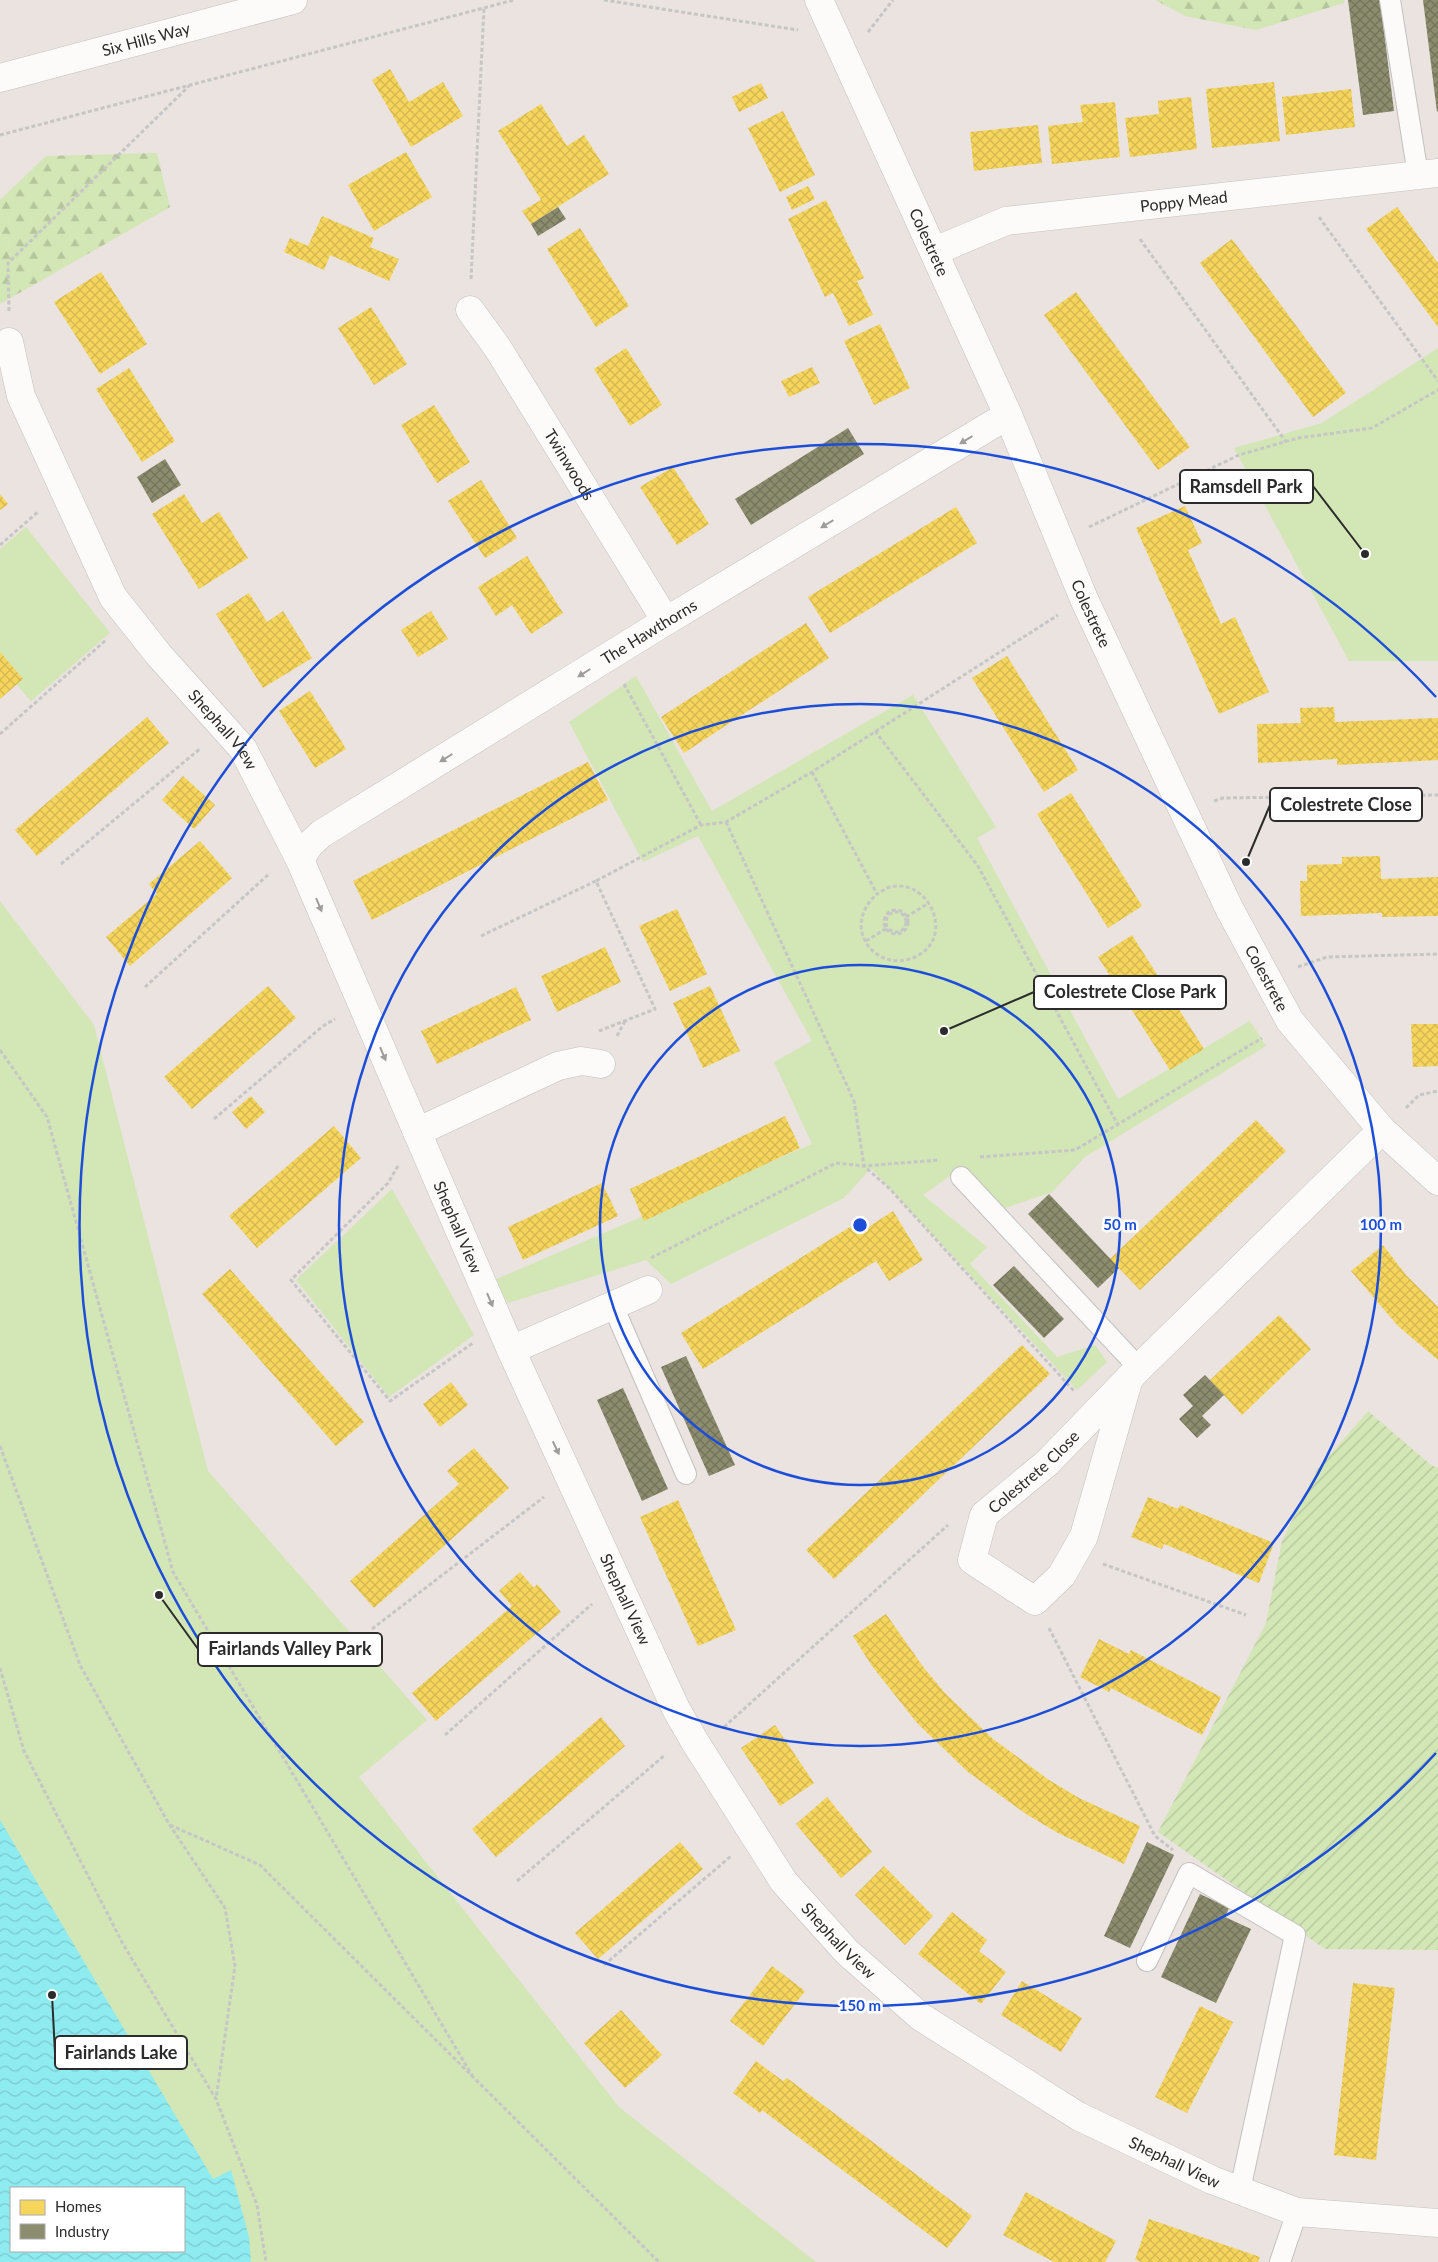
<svg xmlns="http://www.w3.org/2000/svg" width="1438" height="2262" viewBox="0 0 1438 2262" font-family="Lato,sans-serif">
<style>
.forest{fill:url(#forest-firs)}
.park{fill:#d3e6b5;fill-rule:evenodd}
.garden{fill:url(#garden-furrows)}
.water{fill:url(#water-waves);fill-rule:evenodd}
.homes{fill:url(#homes-cross-hatch)}
.industry{fill:url(#industry-cross-hatch)}
.lines{fill:none;stroke-linecap:round;stroke-linejoin:round}
.service-casing{stroke:#c3c1c1;stroke-width:22}
.minor-casing{stroke:#c3c1c1;stroke-width:29}
.tertiary-casing{stroke:#c3c1c1;stroke-width:29}
.path{stroke:#c6c6c6;stroke-width:3;stroke-dasharray:4 2.5;stroke-linecap:butt}
.service{stroke:#fcfbfa;stroke-width:20}
.minor{stroke:#fcfbfa;stroke-width:28}
.tertiary{stroke:#fcfbfa;stroke-width:28}
.oneway{fill:#9e9d9d}
.ring{fill:none;stroke:#1d4ed8;stroke-width:2.5}
.labels{text-anchor:middle;stroke-width:5;stroke-linejoin:round;paint-order:stroke}
.street-label{font-size:16px;fill:#2b2b2b;stroke:#fff}
.centre{fill:#1d4ed8;stroke:#fff;stroke-width:2.5}
.ring-label{font-size:15px;text-anchor:middle;font-weight:bold;fill:#1d4ed8;stroke:#fff;stroke-width:5;stroke-linejoin:round;paint-order:stroke}
.leader{fill:none;stroke:#2b2b2b;stroke-width:2}
.callout-dot{fill:#2b2b2b;stroke:#fff;stroke-width:2}
.callout{fill:#fff;stroke:#2b2b2b;stroke-width:2}
.callout-label{font-size:18px;text-anchor:middle;font-weight:bold;fill:#2b2b2b}
</style>
<defs>
<pattern id="forest-firs" width="22" height="20" patternUnits="userSpaceOnUse" patternTransform="scale(1.25)"><rect width="22" height="20" fill="#d3e6b5"/><path d="M5 1l3.5 6h-7zM16 11l3.5 6h-7z" fill="#b5c59c"/></pattern>
<pattern id="garden-furrows" width="10" height="10" patternUnits="userSpaceOnUse" patternTransform="scale(1.25)"><rect width="10" height="10" fill="#d3e6b5"/><path d="M-1 1l2-2M0 10L10 0M9 11l2-2" fill="none" stroke="#b5c59c"/></pattern>
<pattern id="water-waves" width="16" height="10" patternUnits="userSpaceOnUse" patternTransform="scale(1.25)"><rect width="16" height="10" fill="#8eebf0"/><path d="M0 5q4-4 8 0t8 0" fill="none" stroke="#7bcace"/></pattern>
<pattern id="homes-cross-hatch" width="8" height="8" patternUnits="userSpaceOnUse" patternTransform="scale(1.25)"><rect width="8" height="8" fill="#f6d55c"/><path d="M0 0l8 8M0 8l8-8" fill="none" stroke="#d3b750"/></pattern>
<pattern id="industry-cross-hatch" width="8" height="8" patternUnits="userSpaceOnUse" patternTransform="scale(1.25)"><rect width="8" height="8" fill="#8c8c6e"/><path d="M0 0l8 8M0 8l8-8" fill="none" stroke="#73735b"/></pattern>
</defs>
<rect width="100%" height="100%" fill="#eae3df"/>
<g class="forest">
<polygon points="1155,0 1344,0 1344,3 1256,30 1185,16"/>
<polygon points="157,153 170,207 0,304 0,200 46,156"/>
</g>
<g class="park">
<polygon points="1438,348 1438,661 1349,661 1234,448 1322,423"/>
<polygon points="26,527 110,633 31,701 0,666 0,549"/>
<polygon points="636,676 712,811 913,695 996,827 977,838 1118,1099 1250,1021 1266,1046 1085,1157 1052,1192 1005,1208 964,1166 923,1195 987,1247 970,1264 1057,1357 1095,1345 1107,1362 1077,1390 871,1168 844,1198 671,1284 646,1260 508,1303 494,1280 812,1144 774,1062 812,1041 698,836 643,862 569,722"/>
<path d="M 0,901 L 94,1025 L 208,1471 L 427,1720 L 359,1777 L 619,2107 L 816,2262 L 0,2262 ZM 11,2188 L 184,2188 L 184,2251 L 11,2251 Z"/>
<polygon points="392,1189 474,1335 389,1397 296,1280"/>
</g>
<polygon class="garden" points="1368,1411 1431,1465 1438,1468 1438,1950 1325,1949 1158,1832 1266,1623 1282,1541 1317,1470"/>
<path class="water" d="M 0,1820 L 213,2179 L 231,2170 L 249,2237 L 251,2262 L 0,2262 ZM 11,2188 L 184,2188 L 184,2251 L 11,2251 Z"/>
<g class="homes">
<polygon points="390,69 409,102 443,82 463,116 411,147 372,80"/>
<polygon points="1274,82 1280,141 1212,148 1206,89"/>
<polygon points="761,83 768,98 739,112 732,97"/>
<polygon points="1351,89 1355,127 1286,135 1282,97"/>
<polygon points="1191,97 1197,149 1130,157 1125,118 1159,114 1158,101"/>
<polygon points="1115,102 1120,157 1052,164 1048,126 1083,122 1080,105"/>
<polygon points="541,104 567,146 584,135 609,174 531,224 522,211 541,200 498,131"/>
<polygon points="783,111 815,175 780,192 748,128"/>
<polygon points="1038,125 1042,163 974,171 970,132"/>
<polygon points="406,152 432,197 374,231 348,185"/>
<polygon points="808,186 815,199 792,210 786,197"/>
<polygon points="826,200 864,278 857,281 873,315 849,326 833,293 825,297 788,219"/>
<polygon points="1397,207 1438,263 1438,327 1366,229"/>
<polygon points="322,216 374,238 370,247 399,259 389,281 330,255 324,270 284,252 290,238 308,246"/>
<polygon points="580,228 629,306 596,327 547,249"/>
<polygon points="1232,239 1346,393 1313,417 1200,263"/>
<polygon points="101,272 147,344 100,374 54,302"/>
<polygon points="1076,292 1190,447 1158,470 1044,315"/>
<polygon points="371,307 407,364 374,385 338,328"/>
<polygon points="880,324 910,388 874,405 844,341"/>
<polygon points="626,348 662,405 630,426 594,369"/>
<polygon points="812,367 820,383 789,397 781,381"/>
<polygon points="129,368 175,441 142,462 96,389"/>
<polygon points="434,405 470,462 437,483 401,425"/>
<polygon points="673,467 709,524 677,545 640,487"/>
<polygon points="481,480 517,538 485,558 448,501"/>
<polygon points="0,494 8,504 0,510"/>
<polygon points="184,494 202,523 219,512 248,558 199,589 152,514"/>
<polygon points="1185,506 1202,543 1188,550 1221,624 1235,617 1269,692 1219,714 1136,528"/>
<polygon points="956,507 977,543 830,633 808,597"/>
<polygon points="527,556 563,613 531,634 512,605 496,616 478,587"/>
<polygon points="249,593 267,622 283,611 312,658 263,688 216,614"/>
<polygon points="431,611 448,639 418,657 401,630"/>
<polygon points="806,623 829,658 684,753 661,717"/>
<polygon points="0,652 23,679 0,699"/>
<polygon points="1007,656 1078,770 1044,792 972,678"/>
<polygon points="310,691 346,749 315,768 279,711"/>
<polygon points="1334,707 1335,722 1438,718 1438,760 1337,765 1337,759 1258,763 1257,724 1301,723 1300,708"/>
<polygon points="147,717 169,743 37,856 15,830"/>
<polygon points="588,762 608,800 372,920 353,881"/>
<polygon points="183,776 215,805 194,829 162,800"/>
<polygon points="1071,793 1142,906 1108,928 1037,814"/>
<polygon points="200,841 232,878 130,966 106,937 157,894 149,884"/>
<polygon points="1380,856 1381,879 1438,877 1438,916 1382,917 1382,913 1301,916 1300,881 1307,881 1307,865 1342,864 1342,857"/>
<polygon points="677,909 707,974 670,991 639,926"/>
<polygon points="1132,935 1204,1049 1170,1070 1098,957"/>
<polygon points="605,947 621,982 557,1012 541,976"/>
<polygon points="268,986 296,1018 192,1109 164,1077"/>
<polygon points="710,986 740,1051 703,1068 673,1003"/>
<polygon points="516,987 531,1020 437,1064 421,1031"/>
<polygon points="1411,1024 1438,1024 1438,1066 1413,1067"/>
<polygon points="251,1096 265,1112 246,1129 232,1112"/>
<polygon points="785,1116 800,1148 644,1221 630,1189"/>
<polygon points="1256,1120 1286,1151 1140,1290 1110,1259"/>
<polygon points="334,1126 361,1158 257,1248 229,1216"/>
<polygon points="602,1183 618,1216 523,1260 508,1227"/>
<polygon points="893,1211 923,1260 889,1281 876,1261 703,1369 681,1333 853,1225 859,1233"/>
<polygon points="1383,1245 1406,1275 1438,1307 1438,1360 1398,1326 1351,1271"/>
<polygon points="230,1269 364,1422 336,1446 202,1294"/>
<polygon points="1279,1315 1311,1349 1242,1415 1210,1380"/>
<polygon points="1022,1345 1050,1374 834,1579 806,1550"/>
<polygon points="451,1382 468,1405 440,1427 423,1404"/>
<polygon points="474,1448 509,1488 374,1608 350,1581 459,1484 447,1471"/>
<polygon points="1148,1497 1178,1509 1180,1505 1274,1543 1259,1583 1164,1544 1162,1549 1131,1537"/>
<polygon points="678,1500 736,1630 698,1646 640,1517"/>
<polygon points="520,1572 534,1588 537,1584 561,1612 436,1721 412,1693 512,1606 499,1591"/>
<polygon points="886,1614 924,1668 945,1693 993,1739 1049,1780 1079,1798 1140,1826 1124,1864 1058,1833 1026,1814 968,1772 917,1723 872,1666 853,1636"/>
<polygon points="1099,1639 1129,1654 1131,1650 1221,1697 1202,1735 1111,1688 1109,1692 1080,1677"/>
<polygon points="601,1717 625,1746 496,1857 472,1829"/>
<polygon points="775,1725 814,1783 780,1806 741,1748"/>
<polygon points="827,1797 872,1852 841,1878 796,1824"/>
<polygon points="680,1842 703,1869 598,1959 575,1933"/>
<polygon points="884,1866 933,1916 905,1945 855,1895"/>
<polygon points="952,1912 987,1940 979,1951 1006,1972 981,2004 918,1954"/>
<polygon points="772,1966 805,1991 763,2046 730,2021"/>
<polygon points="1022,1981 1082,2018 1061,2052 1001,2015"/>
<polygon points="1353,1983 1395,1988 1376,2160 1334,2155"/>
<polygon points="1200,2006 1233,2022 1187,2113 1155,2097"/>
<polygon points="621,2010 662,2055 625,2088 584,2043"/>
<polygon points="756,2061 783,2081 787,2078 972,2216 947,2248 762,2110 760,2113 733,2093"/>
<polygon points="1026,2192 1116,2241 1105,2262 1054,2262 1003,2235"/>
<polygon points="1149,2219 1260,2257 1258,2262 1142,2262 1135,2260"/>
</g>
<g class="industry">
<polygon points="1348,0 1380,0 1394,111 1363,115"/>
<polygon points="1423,0 1438,0 1438,111 1437,112"/>
<polygon points="558,207 566,219 538,236 531,224"/>
<polygon points="848,428 864,454 751,525 735,499"/>
<polygon points="165,459 181,485 152,503 137,477"/>
<polygon points="1049,1194 1119,1268 1098,1288 1028,1214"/>
<polygon points="1014,1266 1064,1319 1044,1338 993,1285"/>
<polygon points="686,1356 735,1465 709,1476 661,1367"/>
<polygon points="1205,1375 1224,1395 1202,1416 1211,1425 1197,1438 1179,1419 1193,1406 1183,1395"/>
<polygon points="623,1388 668,1489 642,1501 597,1400"/>
<polygon points="1147,1842 1174,1855 1130,1948 1104,1936"/>
<polygon points="1200,1894 1229,1908 1225,1917 1251,1929 1216,2003 1161,1977"/>
</g>
<g class="lines">
<defs>
<g id="service">
<polyline points="1390,0 1418,175"/>
<polyline points="961,1177 1139,1368"/>
<polyline points="613,1306 686,1474"/>
<polyline points="1147,1961 1189,1873 1295,1935 1240,2190"/>
<polyline points="1280,2262 1297,2212"/>
</g>
<g id="minor">
<path id="s1" d="M 819,0 L 1008,415 L 1084,599 L 1229,908 L 1290,1021 L 1382,1130 L 1438,1181"/>
<path id="s2" d="M 935,251 L 1006,221 L 1438,173"/>
<path id="s3" d="M 470,310 L 497,347 L 666,621"/>
<path id="s4" d="M 9,342 L 21,396 L 113,597 L 158,654 L 243,749 L 300,860 L 511,1350 L 676,1709 L 695,1742 L 784,1882 L 847,1952 L 921,2017 L 1078,2116 L 1212,2180 L 1297,2212 L 1438,2223"/>
<path id="s5" d="M 300,860 L 309,845 L 321,834 L 666,621 L 1008,415"/>
<polyline points="417,1132 558,1066 581,1061 601,1064"/>
<polyline points="511,1350 648,1290"/>
<path id="s6" d="M 1129,1378 L 1084,1536 L 1062,1575 L 1035,1601 L 972,1560 L 984,1515 L 1047,1463 L 1139,1368 L 1382,1130"/>
</g>
<g id="tertiary">
<path id="s7" d="M 0,78 L 293,0"/>
</g>
</defs>
<use href="#service" class="service-casing"/>
<use href="#minor" class="minor-casing"/>
<use href="#tertiary" class="tertiary-casing"/>
<g class="path">
<polyline points="604,0 798,30"/>
<polyline points="868,32 893,0"/>
<polyline points="0,135 514,0"/>
<polyline points="1319,217 1438,381"/>
<polyline points="1140,239 1286,442"/>
<polyline points="471,279 484,7"/>
<polyline points="9,311 8,263 189,86"/>
<polyline points="1089,527 1239,455 1298,438 1372,428 1438,390"/>
<polyline points="0,545 39,511"/>
<polyline points="624,684 701,825"/>
<polyline points="875,731 978,866 1118,1125"/>
<polyline points="0,734 106,640"/>
<path d="M 812,772 L 877,894 C 881,892 886,888 890,887 C 927,878 953,931 922,953 C 883,980 836,931 877,894"/>
<polyline points="1214,801 1223,798 1438,795"/>
<polyline points="726,822 854,1101 864,1166 889,1188 1074,1391"/>
<polyline points="61,864 201,748"/>
<circle cx="896" cy="922" r="12"/>
<circle cx="896" cy="922" r="10"/>
<polyline points="906,917 929,903"/>
<polyline points="481,936 596,881"/>
<polyline points="866,941 887,928"/>
<polyline points="1298,967 1327,957 1438,954"/>
<polyline points="145,987 270,873"/>
<polyline points="599,1031 655,1009 596,881 701,825 726,822 812,772 1058,615"/>
<polyline points="617,1036 625,1021"/>
<polyline points="0,1050 47,1117 173,1572 473,2077"/>
<polyline points="1406,1108 1419,1095 1438,1091"/>
<polyline points="214,1119 323,1026 335,1019"/>
<polyline points="980,1157 1075,1150 1262,1038"/>
<polyline points="398,1166 388,1183 291,1280 390,1401 473,1343"/>
<polyline points="651,1258 836,1163 864,1166 939,1160"/>
<polyline points="0,1446 80,1665 169,1824 225,1908 235,1966 216,2099"/>
<polyline points="1103,1564 1246,1615"/>
<polyline points="1049,1628 1155,1836 1173,1850"/>
<polyline points="372,1629 544,1497"/>
<polyline points="0,1668 24,1751 123,1944 216,2099 257,2205 266,2262"/>
<polyline points="724,1727 948,1525"/>
<polyline points="445,1735 592,1604"/>
<polyline points="170,1825 260,1865 659,2262"/>
<polyline points="517,1881 665,1755"/>
<polyline points="604,1965 731,1856"/>
</g>
<use href="#service" class="service"/>
<use href="#minor" class="minor"/>
<use href="#tertiary" class="tertiary"/>
</g>
<defs><path id="oneway-solid" d="M-6-.8H1V-3.2L6.5 0L1 3.2V.8H-6Z" transform="scale(1.25)"/></defs>
<g class="oneway">
<use href="#oneway-solid" transform="translate(966 440) rotate(149)"/>
<use href="#oneway-solid" transform="translate(827 524) rotate(149)"/>
<use href="#oneway-solid" transform="translate(584 673) rotate(148)"/>
<use href="#oneway-solid" transform="translate(446 758) rotate(148)"/>
<use href="#oneway-solid" transform="translate(319 905) rotate(67)"/>
<use href="#oneway-solid" transform="translate(383 1054) rotate(67)"/>
<use href="#oneway-solid" transform="translate(490 1300) rotate(67)"/>
<use href="#oneway-solid" transform="translate(556 1448) rotate(65)"/>
</g>
<g class="ring">
<circle cx="860" cy="1225" r="260"/>
<circle cx="860" cy="1225" r="521"/>
<path d="M1436 1753A781 781 0 1 1 1436 697"/>
</g>
<g class="labels">
<g class="street-label">
<text dy="6" stroke="none"><textPath href="#s7" startOffset="151">Six Hills Way</textPath></text>
<text dy="6" stroke="none"><textPath href="#s2" startOffset="256">Poppy Mead</textPath></text>
<text dy="6" stroke="none"><textPath href="#s1" startOffset="266">Colestrete</textPath></text>
<text dy="6" stroke="none"><textPath href="#s3" startOffset="184">Twinwoods</textPath></text>
<text dy="6" stroke="none"><textPath href="#s1" startOffset="671">Colestrete</textPath></text>
<text dy="6" stroke="none"><textPath href="#s5" startOffset="419">The Hawthorns</textPath></text>
<text dy="6" stroke="none"><textPath href="#s4" startOffset="449">Shephall View</textPath></text>
<text dy="6" stroke="none"><textPath href="#s1" startOffset="1076">Colestrete</textPath></text>
<text dy="6" stroke="none"><textPath href="#s4" startOffset="1001">Shephall View</textPath></text>
<text dy="6" stroke="none"><textPath href="#s6" startOffset="434">Colestrete Close</textPath></text>
<text dy="6" stroke="none"><textPath href="#s4" startOffset="1409">Shephall View</textPath></text>
<text dy="6" stroke="none"><textPath href="#s4" startOffset="1814">Shephall View</textPath></text>
<text dy="6" stroke="none"><textPath href="#s4" startOffset="2219">Shephall View</textPath></text>
</g>
</g>
<circle cx="860" cy="1225" r="8" class="centre"/>
<g class="ring-label">
<text x="1120" y="1230">50 m</text>
<text x="1381" y="1230">100 m</text>
<text x="860" y="2011">150 m</text>
</g>
<path class="leader" d="M1365 554L1313 486M1246 862L1270 805M944 1031L1034 992M159 1595L198 1649M52 1995L55 2053"/>
<g class="callout-dot">
<circle cx="1365" cy="554" r="5"/>
<circle cx="1246" cy="862" r="5"/>
<circle cx="944" cy="1031" r="5"/>
<circle cx="159" cy="1595" r="5"/>
<circle cx="52" cy="1995" r="5"/>
</g>
<g class="callout">
<rect x="1180" y="470" width="133" height="33" rx="5"/>
<rect x="1270" y="788" width="152" height="33" rx="5"/>
<rect x="1034" y="976" width="192" height="33" rx="5"/>
<rect x="198" y="1633" width="184" height="33" rx="5"/>
<rect x="55" y="2036" width="132" height="33" rx="5"/>
</g>
<g class="callout-label">
<text x="1246" y="493">Ramsdell Park</text>
<text x="1346" y="811">Colestrete Close</text>
<text x="1130" y="998">Colestrete Close Park</text>
<text x="290" y="1655">Fairlands Valley Park</text>
<text x="121" y="2059">Fairlands Lake</text>
</g>
<rect x="10" y="2187" width="175" height="65" fill="#ffffff" stroke="#aaaaaa"/>
<rect x="20" y="2200" width="25" height="15" fill="#f6d55c" stroke="#aaaaaa"/>
<text x="55" y="2212" font-size="15" fill="#2b2b2b">Homes</text>
<rect x="20" y="2224" width="25" height="15" fill="#8c8c6e" stroke="#aaaaaa"/>
<text x="55" y="2237" font-size="15" fill="#2b2b2b">Industry</text>
</svg>
